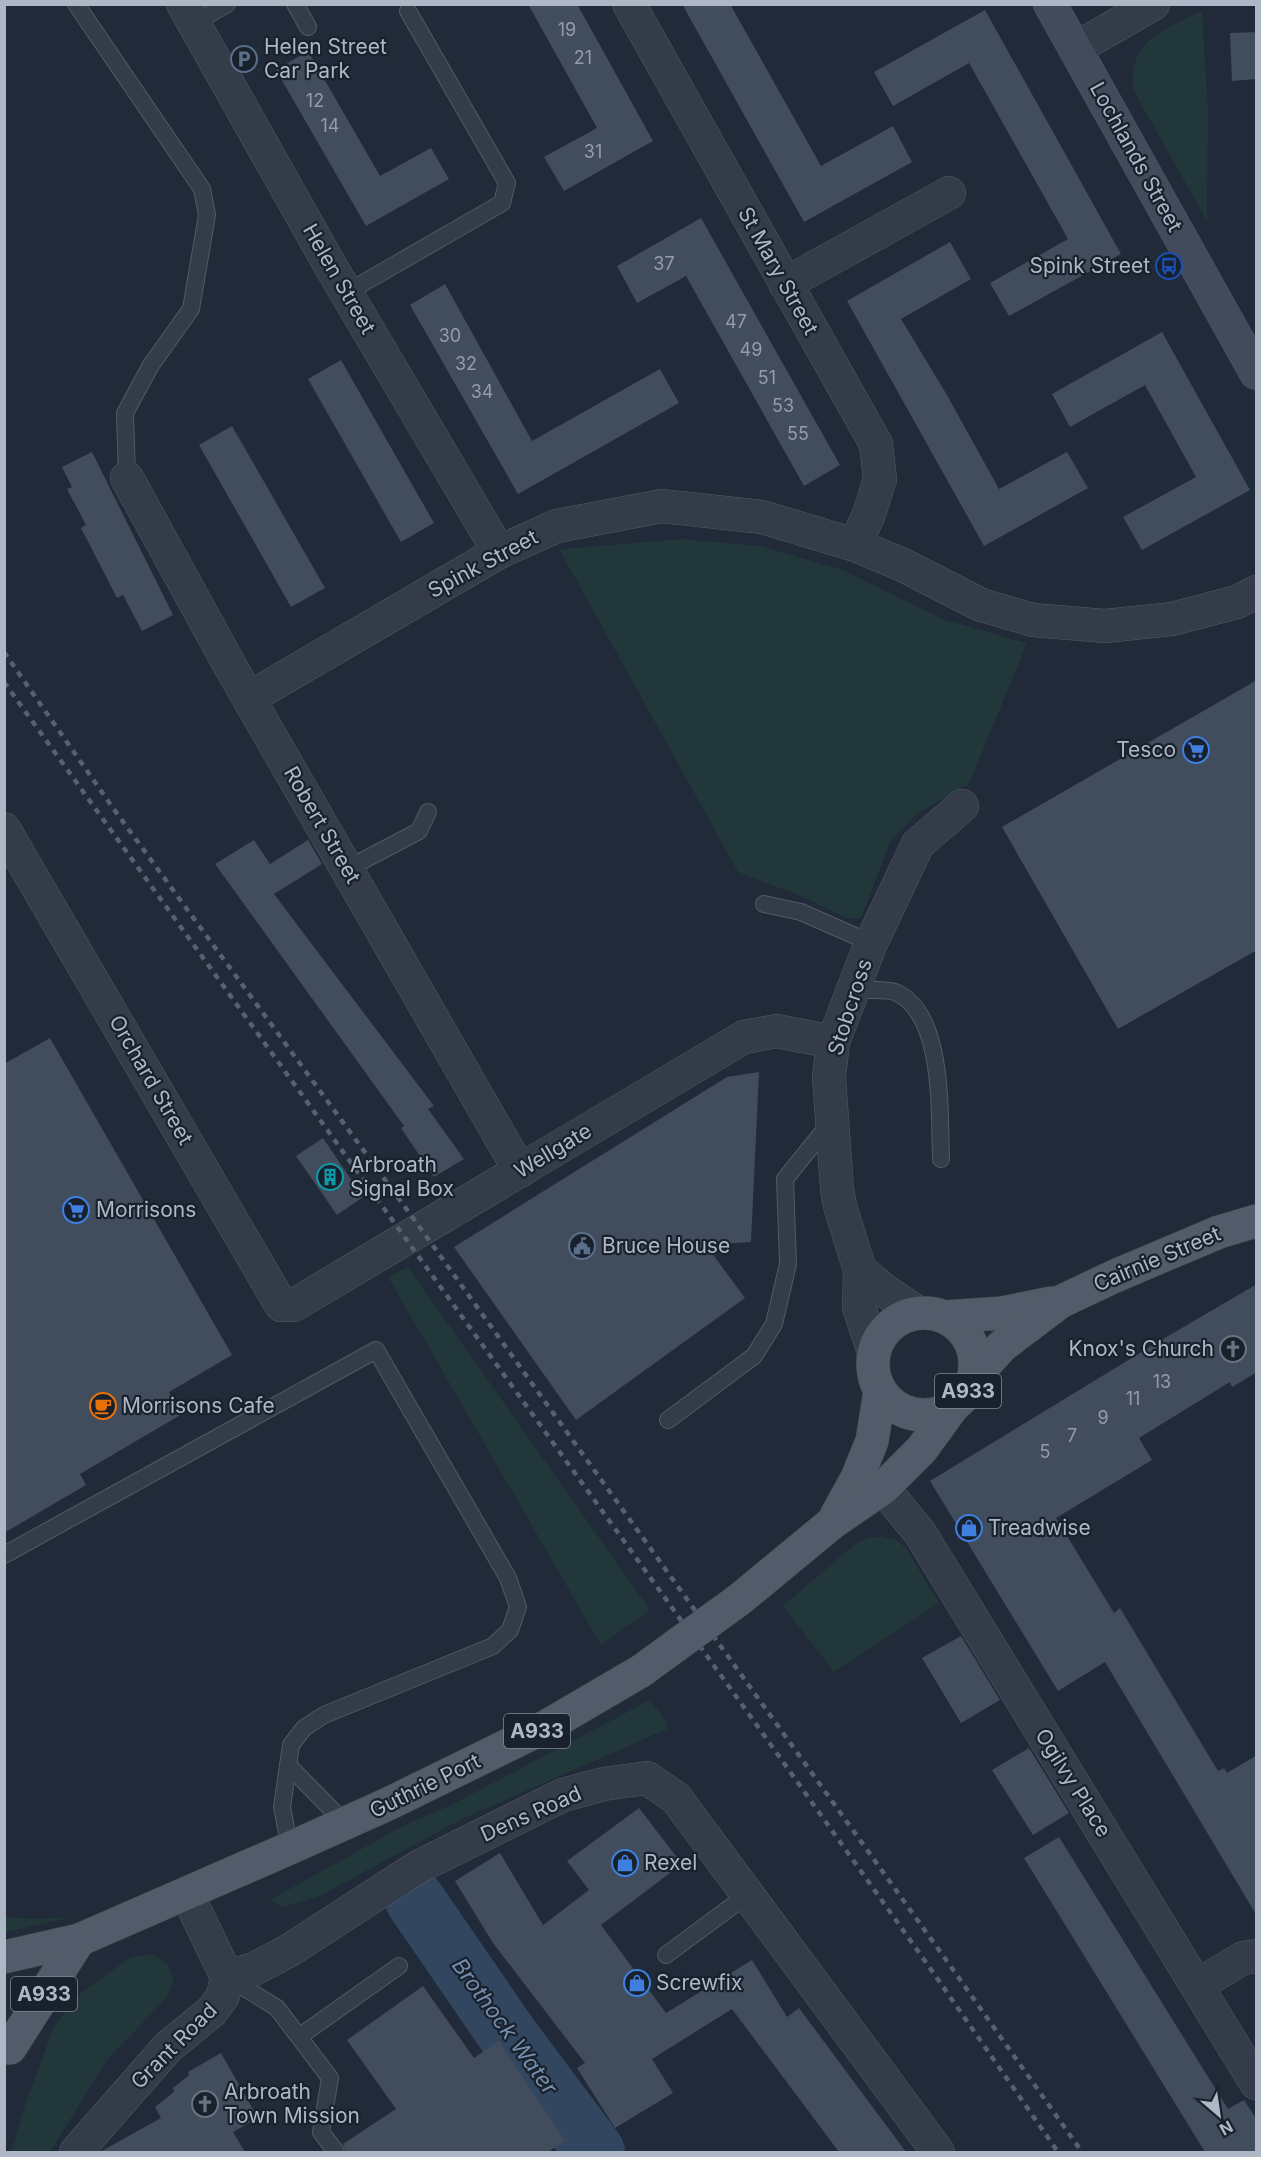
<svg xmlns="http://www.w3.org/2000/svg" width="1261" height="2157" viewBox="0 0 1261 2157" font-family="Inter,sans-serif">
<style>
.green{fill:#223739}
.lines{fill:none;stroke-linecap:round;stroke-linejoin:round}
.river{stroke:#334660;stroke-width:60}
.building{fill:#414d5d}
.service-casing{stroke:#515a66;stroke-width:18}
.minor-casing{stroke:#515a66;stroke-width:34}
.tertiary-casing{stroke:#515a66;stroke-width:34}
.secondary-casing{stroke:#515a66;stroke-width:34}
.primary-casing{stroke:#3d4552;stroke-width:34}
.service{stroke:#343c49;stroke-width:16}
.minor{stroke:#343c49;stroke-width:33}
.tertiary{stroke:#343c49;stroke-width:33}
.secondary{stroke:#424b5c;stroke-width:33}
.primary{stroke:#515b69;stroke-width:33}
.rail{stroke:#556070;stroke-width:4.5;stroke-dasharray:6 6;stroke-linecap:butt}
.primary-bridge-casing{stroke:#3d4552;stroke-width:34;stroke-linecap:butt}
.primary-bridge{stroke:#515b69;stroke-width:33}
.labels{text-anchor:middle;stroke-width:4.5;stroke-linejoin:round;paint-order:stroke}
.number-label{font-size:18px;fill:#939cab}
.shield{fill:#19212d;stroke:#818a97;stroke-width:1.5}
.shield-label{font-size:20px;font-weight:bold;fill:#aeb7c5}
.poi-label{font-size:21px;fill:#aeb7c5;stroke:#19212d;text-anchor:start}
.street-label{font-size:21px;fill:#aeb7c5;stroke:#19212d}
.water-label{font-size:22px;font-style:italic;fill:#758eae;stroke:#19212d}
</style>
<rect width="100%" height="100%" fill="#202a38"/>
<g class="green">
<path d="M 1202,11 L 1208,111 L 1207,221 L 1135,93 C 1123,44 1166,28 1202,11 Z"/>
<polygon points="682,539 760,546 843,570 942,619 1027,643 969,784 918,813 891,840 861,918 846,918 801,896 738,872 559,549"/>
<polygon points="408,1267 650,1610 601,1645 388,1277"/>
<polygon points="881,1536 896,1540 906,1548 939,1603 834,1672 783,1606 854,1545 868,1538"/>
<polygon points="650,1700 665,1720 667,1729 462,1819 320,1896 283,1907 270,1900 403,1826 451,1805"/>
<polygon points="5,1917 32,1919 71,1917 5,1933"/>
<polygon points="152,1954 167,1964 174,1978 168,1996 107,2060 50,2152 11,2152 26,2102 54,2026 82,1992 131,1957"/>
</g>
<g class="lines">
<polyline class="river" points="415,1900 507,2034 595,2152"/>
</g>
<g class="building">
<polygon points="528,4 577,4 653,141 564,191 544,157 597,128"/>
<polygon points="682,4 730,4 821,166 893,126 912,162 804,222"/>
<polygon points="985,10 1121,254 1009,316 990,283 1068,239 969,63 893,106 874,72"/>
<polygon points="1257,32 1257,79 1232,81 1230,33"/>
<polygon points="308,51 380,176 431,148 449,179 366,226 276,70"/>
<polygon points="701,218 840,465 804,486 686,276 637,303 617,266"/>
<polygon points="950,242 971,279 901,319 947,395 999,489 1067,452 1088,488 984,546 847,301"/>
<polygon points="445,284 532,441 660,369 679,403 518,494 410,305"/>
<polygon points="1162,332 1250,490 1142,550 1123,517 1196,477 1145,385 1070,427 1052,394"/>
<polygon points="341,360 434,523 401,542 308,379"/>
<polygon points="232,426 325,588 291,607 199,445"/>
<polygon points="92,452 173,615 142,631 123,595 117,598 81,528 86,525 67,489 72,487 62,467"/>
<polygon points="1257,680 1257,950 1118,1029 1002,827"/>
<polygon points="254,840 270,864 308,840 322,864 274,894 434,1106 428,1109 464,1159 434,1177 401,1128 404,1126 215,864"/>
<polygon points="50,1038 232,1355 169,1392 182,1414 80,1474 86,1485 4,1533 4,1064"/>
<polygon points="759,1072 751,1242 706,1245 745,1298 576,1420 454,1247 727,1077"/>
<polygon points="323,1138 363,1197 337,1215 296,1156"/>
<polygon points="1257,1284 1257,1372 1232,1387 1230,1382 1139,1438 1152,1460 1056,1518 1114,1613 1120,1608 1218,1771 1224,1768 1227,1773 1257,1755 1257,1916 1105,1662 1058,1691 930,1481 1158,1342"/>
<polygon points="961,1636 1000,1700 961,1723 922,1658"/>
<polygon points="1029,1748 1069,1813 1033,1835 992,1770"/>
<polygon points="639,1808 682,1864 601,1925 666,2013 752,1960 787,2017 799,2008 906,2152 839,2152 732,2009 652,2059 673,2093 615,2128 577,2068 585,2063 493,1943 455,1881 500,1853 543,1925 589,1890 567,1861"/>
<polygon points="1059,1837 1228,2109 1244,2100 1257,2120 1257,2152 1205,2152 1024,1858"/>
<polygon points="423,1986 474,2058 499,2041 565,2141 548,2152 346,2152 343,2144 396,2109 347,2040"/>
<polygon points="221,2053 258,2118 233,2132 245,2152 100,2152 161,2118 155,2107 174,2092 173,2088 189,2075 188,2072"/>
</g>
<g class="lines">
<defs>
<g id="service">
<polyline points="76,4 202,189 207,215 191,309 151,365 125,413 127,478"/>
<polyline points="295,4 308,27"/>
<polyline points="194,23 227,4"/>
<polyline points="346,293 502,203 507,183 408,11"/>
<polyline points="347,869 419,831 428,812"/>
<polyline points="764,904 801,912 871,943"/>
<path d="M 854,990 C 866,991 884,988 895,992 C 945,1013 939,1113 941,1159"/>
<polyline points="668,1420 754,1356 774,1324 788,1264 785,1179 831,1122"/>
<polyline points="4,1555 376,1350 508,1578 518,1607 510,1630 493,1646 324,1715 304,1728 291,1745 282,1807 290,1848"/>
<polyline points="288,1765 345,1823"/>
<polyline points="666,1955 747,1895"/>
<polyline points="227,1977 277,2008 330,2078 321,2132 336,2152"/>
<polyline points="300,2036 399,1966"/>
</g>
<g id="minor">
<polyline points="629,4 876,444 880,479 869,514 855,545"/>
<polyline points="1075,49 1153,4"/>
<polyline points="785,284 949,193"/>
<polyline points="127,478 229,664 520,1171"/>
<polyline points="249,698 499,552 557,526 662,506 762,517 855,545 903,565 981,605 1033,620 1105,626 1172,619 1237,602 1256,592"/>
<polyline points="4,829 281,1305 294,1305 744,1037 777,1031 833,1042"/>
<polyline points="860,1270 885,1291 918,1313"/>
<polyline points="874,1352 859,1307 860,1270 840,1206 837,1189 829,1077 833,1042 871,943 918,844 962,806"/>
<polyline points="883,1488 920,1533 1256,2083"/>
<polyline points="227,1977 254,1969 290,1950 418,1867 563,1795 604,1784 647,1778 676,1798 938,2152"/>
<polyline points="1198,1985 1243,1958 1256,1956"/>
<polyline points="76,2152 168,2047 212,2011 223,1996 227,1977 187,1894"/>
</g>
<polyline id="tertiary" points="183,4 331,267 499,552"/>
<polyline id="secondary" points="1050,4 1256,373"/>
<g id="primary">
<circle cx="924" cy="1364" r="51"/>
<polyline points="944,1317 1002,1313 1052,1303"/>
<polyline points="974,1377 1002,1346 1060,1302 1115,1276 1219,1232 1256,1221"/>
<polyline points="836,1516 857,1478 872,1441 880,1391"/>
<polyline points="740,1599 832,1523 883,1488 922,1449 951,1409"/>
<polyline points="4,1957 79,1940 290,1848 388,1804 547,1726 641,1671"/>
<polyline points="10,2048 79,1940"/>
</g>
</defs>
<use href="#service" class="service-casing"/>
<use href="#minor" class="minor-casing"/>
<use href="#tertiary" class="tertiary-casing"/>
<use href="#secondary" class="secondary-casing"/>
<use href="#primary" class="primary-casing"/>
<use href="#service" class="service"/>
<use href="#minor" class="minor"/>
<use href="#tertiary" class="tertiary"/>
<use href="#secondary" class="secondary"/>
<use href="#primary" class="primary"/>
<g class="rail">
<polyline points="4,652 113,808 421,1229 944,1957 1082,2152"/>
<polyline points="4,682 756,1724 930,1968 1058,2152"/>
</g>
<defs>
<polyline id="primary-bridge" points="641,1671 740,1599"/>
</defs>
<use href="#primary-bridge" class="primary-bridge-casing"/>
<use href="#primary-bridge" class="primary-bridge"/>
</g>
<defs>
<symbol id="parking-ring" viewBox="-11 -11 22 22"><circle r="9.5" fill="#19212d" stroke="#5c6f8a" stroke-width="1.5"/><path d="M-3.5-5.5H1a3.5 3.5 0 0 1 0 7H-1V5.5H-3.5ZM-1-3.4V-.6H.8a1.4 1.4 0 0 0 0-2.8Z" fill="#5c6f8a"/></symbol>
<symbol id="bus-ring" viewBox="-11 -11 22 22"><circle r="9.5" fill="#19212d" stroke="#1a4fb4" stroke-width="1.5"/><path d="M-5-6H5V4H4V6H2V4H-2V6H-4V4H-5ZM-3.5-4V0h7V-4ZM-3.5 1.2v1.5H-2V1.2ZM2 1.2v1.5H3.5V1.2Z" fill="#1a4fb4"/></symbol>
<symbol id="supermarket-ring" viewBox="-11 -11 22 22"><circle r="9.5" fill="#19212d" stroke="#3f7fe0" stroke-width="1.5"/><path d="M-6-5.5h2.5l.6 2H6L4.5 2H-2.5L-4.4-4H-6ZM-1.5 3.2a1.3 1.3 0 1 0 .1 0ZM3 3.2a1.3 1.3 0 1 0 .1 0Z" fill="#3f7fe0"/></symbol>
<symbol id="building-ring" viewBox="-11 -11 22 22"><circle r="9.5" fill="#19212d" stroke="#0f9aa8" stroke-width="1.5"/><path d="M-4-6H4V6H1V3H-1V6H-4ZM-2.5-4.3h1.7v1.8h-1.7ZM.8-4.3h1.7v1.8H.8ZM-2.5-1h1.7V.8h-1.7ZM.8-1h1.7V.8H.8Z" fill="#0f9aa8"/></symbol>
<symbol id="civic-ring" viewBox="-11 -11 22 22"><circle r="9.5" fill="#19212d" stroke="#5c6f8a" stroke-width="1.5"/><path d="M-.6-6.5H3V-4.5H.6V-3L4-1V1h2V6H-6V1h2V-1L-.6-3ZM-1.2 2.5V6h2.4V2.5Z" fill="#5c6f8a"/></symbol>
<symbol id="church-ring" viewBox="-11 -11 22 22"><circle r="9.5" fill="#19212d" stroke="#6b7280" stroke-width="1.5"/><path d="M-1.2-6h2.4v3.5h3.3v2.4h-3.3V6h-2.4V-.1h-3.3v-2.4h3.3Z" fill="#6b7280"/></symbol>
<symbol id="cafe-ring" viewBox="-11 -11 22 22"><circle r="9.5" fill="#19212d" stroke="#e8710a" stroke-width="1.5"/><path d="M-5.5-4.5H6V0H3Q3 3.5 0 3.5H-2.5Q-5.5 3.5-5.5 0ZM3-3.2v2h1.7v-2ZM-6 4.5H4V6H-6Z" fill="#e8710a"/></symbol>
<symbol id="shop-ring" viewBox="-11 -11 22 22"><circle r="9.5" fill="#19212d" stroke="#3f7fe0" stroke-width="1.5"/><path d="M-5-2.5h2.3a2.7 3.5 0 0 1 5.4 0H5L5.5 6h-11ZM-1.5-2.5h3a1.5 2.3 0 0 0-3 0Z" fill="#3f7fe0"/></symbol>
</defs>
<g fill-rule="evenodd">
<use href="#parking-ring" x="229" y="44" width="30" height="30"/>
<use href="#bus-ring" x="1154" y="251" width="30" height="30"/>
<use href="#supermarket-ring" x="1181" y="735" width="30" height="30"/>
<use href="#building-ring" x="315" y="1162" width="30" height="30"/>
<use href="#supermarket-ring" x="61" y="1195" width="30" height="30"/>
<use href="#civic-ring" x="567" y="1231" width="30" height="30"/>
<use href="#church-ring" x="1218" y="1334" width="30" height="30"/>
<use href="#cafe-ring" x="88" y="1391" width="30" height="30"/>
<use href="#shop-ring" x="954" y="1513" width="30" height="30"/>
<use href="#shop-ring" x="610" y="1848" width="30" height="30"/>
<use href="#shop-ring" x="622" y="1968" width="30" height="30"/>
<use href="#church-ring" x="190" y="2089" width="30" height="30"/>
</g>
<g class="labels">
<g class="number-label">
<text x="567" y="36">19</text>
<text x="583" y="64">21</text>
<text x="315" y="107">12</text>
<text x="330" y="132">14</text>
<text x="593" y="158">31</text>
<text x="664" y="270">37</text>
<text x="736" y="328">47</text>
<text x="450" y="342">30</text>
<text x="751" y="356">49</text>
<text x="466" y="370">32</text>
<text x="767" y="384">51</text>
<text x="482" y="398">34</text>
<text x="783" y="412">53</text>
<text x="798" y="440">55</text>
<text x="1162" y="1388">13</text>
<text x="1133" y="1405">11</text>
<text x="1103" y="1424">9</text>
<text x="1072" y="1442">7</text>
<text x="1045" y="1458">5</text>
</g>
<g class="shield">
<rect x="935" y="1374" width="66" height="34" rx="4.5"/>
<rect x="504" y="1714" width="66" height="34" rx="4.5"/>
<rect x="11" y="1977" width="66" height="34" rx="4.5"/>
</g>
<g class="shield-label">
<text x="968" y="1398">A933</text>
<text x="537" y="1738">A933</text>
<text x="44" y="2001">A933</text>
</g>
<g class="poi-label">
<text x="264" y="54">Helen Street<tspan x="264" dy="24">Car Park</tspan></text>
<text x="1150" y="273" text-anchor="end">Spink Street</text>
<text x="1176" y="757" text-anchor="end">Tesco</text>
<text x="350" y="1172">Arbroath<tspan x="350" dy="24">Signal Box</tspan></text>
<text x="96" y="1217">Morrisons</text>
<text x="602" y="1253">Bruce House</text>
<text x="1214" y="1356" text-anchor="end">Knox's Church</text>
<text x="122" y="1413">Morrisons Cafe</text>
<text x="988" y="1535">Treadwise</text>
<text x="644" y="1870">Rexel</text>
<text x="656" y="1990">Screwfix</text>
<text x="224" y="2099">Arbroath<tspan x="224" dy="24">Town Mission</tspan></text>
</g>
<g class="street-label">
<text transform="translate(1136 157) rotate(61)" y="7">Lochlands Street</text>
<text transform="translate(778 271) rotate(61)" y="7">St Mary Street</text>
<text transform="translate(339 279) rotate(60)" y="7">Helen Street</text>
<text transform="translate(483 564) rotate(-28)" y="7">Spink Street</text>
<text transform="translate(322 825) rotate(60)" y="7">Robert Street</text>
<text transform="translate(850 1007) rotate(-72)" y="7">Stobcross</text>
<text transform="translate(151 1080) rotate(60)" y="7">Orchard Street</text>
<text transform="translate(553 1151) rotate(-31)" y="7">Wellgate</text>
<text transform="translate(1157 1259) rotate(-23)" y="7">Cairnie Street</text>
<text transform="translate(1073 1783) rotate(58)" y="7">Ogilvy Place</text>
<text transform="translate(425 1786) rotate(-26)" y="7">Guthrie Port</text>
<text transform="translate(531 1814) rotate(-24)" y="7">Dens Road</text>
<text transform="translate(174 2046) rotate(-45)" y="7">Grant Road</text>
</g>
<g class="water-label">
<text transform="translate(505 2026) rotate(54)" y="8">Brothock Water</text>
</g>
</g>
<rect width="1261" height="2157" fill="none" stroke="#aeb7c5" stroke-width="12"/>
<g transform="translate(1219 2115) rotate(151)" stroke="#19212d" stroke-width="4.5" paint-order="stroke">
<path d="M0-4.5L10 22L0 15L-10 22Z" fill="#aeb7c5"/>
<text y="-9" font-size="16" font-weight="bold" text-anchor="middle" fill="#aeb7c5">N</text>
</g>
</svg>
